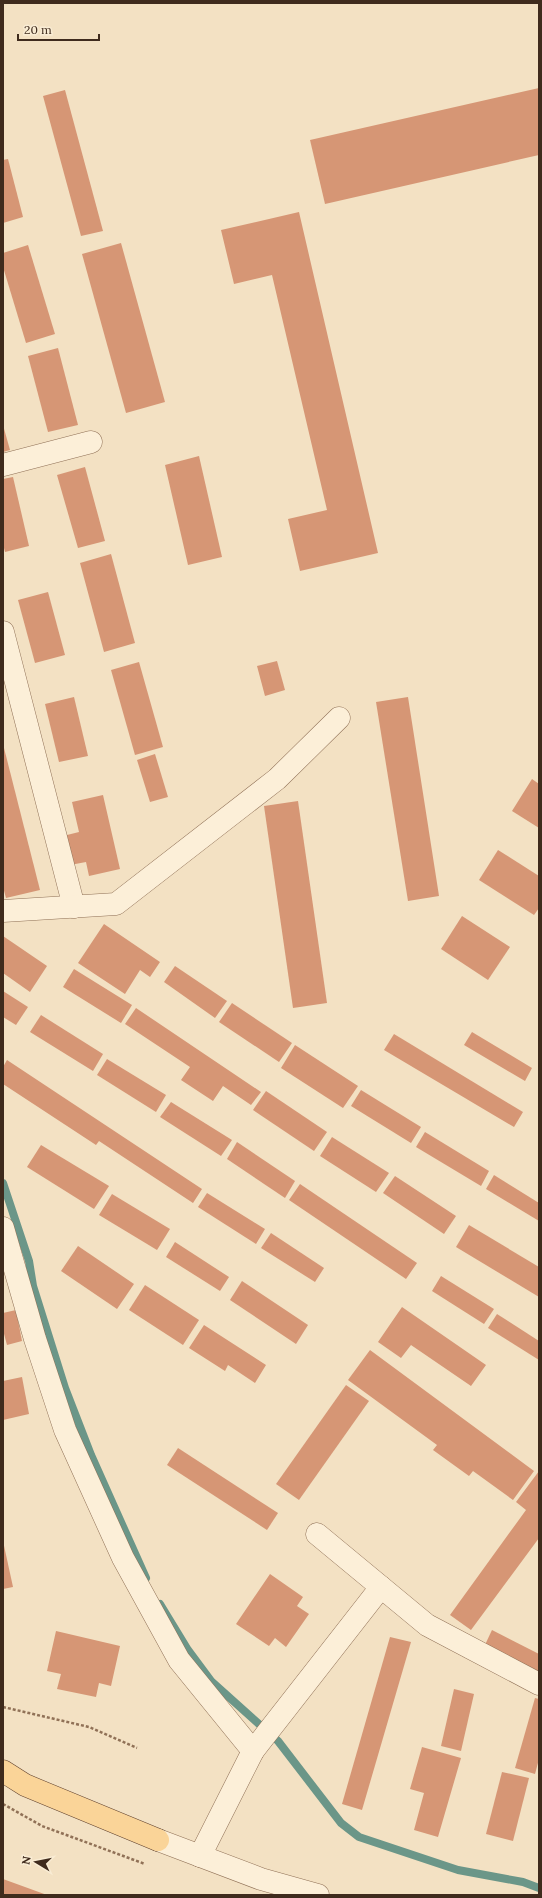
<svg xmlns="http://www.w3.org/2000/svg" width="542" height="1898" viewBox="0 0 542 1898" font-family="Lora,serif">
<style>
.lines{fill:none;stroke-linecap:round;stroke-linejoin:round}
.stream{stroke:#6b9688;stroke-width:8}
.building{fill:#d69675}
.minor-casing{stroke:#907157;stroke-width:23}
.major-casing{stroke:#5e3f2c;stroke-width:23}
.path{stroke:#907157;stroke-width:2.5;stroke-dasharray:3 2;stroke-linecap:butt}
.minor{stroke:#fcefd8;stroke-width:22}
.major{stroke:#fad498;stroke-width:22}
</style>
<rect width="100%" height="100%" fill="#f3e1c3"/>
<g class="lines">
<g class="stream">
<polyline points="3,1183 29,1261 33,1286 65,1388 91,1455 146,1578"/>
<polyline points="160,1604 188,1650 211,1681 278,1741 341,1823 359,1837 458,1870 523,1882 539,1888"/>
</g>
</g>
<g class="building">
<polygon points="539,88 539,155 325,204 310,140"/>
<polygon points="65,90 103,231 81,236 43,96"/>
<polygon points="8,159 23,217 3,223 3,160"/>
<polygon points="299,212 378,553 300,571 288,519 327,510 272,275 234,284 221,230"/>
<polygon points="121,243 165,402 126,413 82,254"/>
<polygon points="28,245 55,334 26,343 3,267 3,253"/>
<polygon points="58,348 78,425 48,432 28,356"/>
<polygon points="3,425 10,450 3,452"/>
<polygon points="199,456 222,557 188,565 165,465"/>
<polygon points="85,467 105,541 78,548 57,475"/>
<polygon points="13,477 29,546 5,552 3,544 3,479"/>
<polygon points="111,554 135,643 104,652 80,563"/>
<polygon points="48,592 65,655 35,663 18,600"/>
<polygon points="277,661 285,690 265,696 257,666"/>
<polygon points="139,662 163,747 135,755 111,670"/>
<polygon points="74,697 88,756 59,762 45,704"/>
<polygon points="408,697 439,896 408,901 376,702"/>
<polygon points="3,744 40,890 6,898 3,887"/>
<polygon points="155,754 168,797 150,802 137,760"/>
<polygon points="532,779 539,784 539,828 512,811"/>
<polygon points="103,795 120,869 89,876 86,862 70,865 63,836 79,832 72,802"/>
<polygon points="298,801 327,1003 293,1008 264,806"/>
<polygon points="498,850 539,876 539,908 534,915 479,880"/>
<polygon points="462,916 510,947 488,980 441,949"/>
<polygon points="104,924 160,962 150,977 140,970 125,994 78,963"/>
<polygon points="3,936 47,966 30,992 3,973"/>
<polygon points="175,966 227,1001 215,1018 164,982"/>
<polygon points="74,969 132,1005 121,1023 63,987"/>
<polygon points="3,991 28,1007 16,1025 3,1017"/>
<polygon points="232,1003 292,1043 279,1062 219,1022"/>
<polygon points="136,1008 261,1092 251,1105 223,1086 213,1101 181,1080 190,1067 125,1024"/>
<polygon points="41,1015 103,1054 93,1071 30,1032"/>
<polygon points="472,1032 532,1068 525,1081 464,1045"/>
<polygon points="394,1034 523,1112 514,1127 384,1050"/>
<polygon points="295,1045 358,1086 343,1108 281,1068"/>
<polygon points="107,1059 166,1095 156,1112 97,1075"/>
<polygon points="7,1060 202,1189 193,1203 99,1141 96,1145 3,1084 3,1067"/>
<polygon points="361,1090 421,1127 411,1143 351,1106"/>
<polygon points="266,1091 327,1132 314,1151 253,1110"/>
<polygon points="171,1102 232,1140 221,1156 160,1117"/>
<polygon points="425,1132 489,1171 481,1186 416,1147"/>
<polygon points="332,1137 389,1173 376,1192 320,1156"/>
<polygon points="237,1142 295,1181 285,1198 227,1159"/>
<polygon points="41,1145 109,1186 94,1209 27,1167"/>
<polygon points="494,1175 539,1203 539,1221 486,1189"/>
<polygon points="395,1176 456,1216 444,1234 383,1193"/>
<polygon points="300,1184 417,1263 406,1279 289,1200"/>
<polygon points="207,1193 265,1229 256,1244 198,1207"/>
<polygon points="112,1194 170,1229 157,1250 99,1215"/>
<polygon points="469,1225 539,1267 539,1297 456,1247"/>
<polygon points="271,1233 324,1268 315,1282 261,1248"/>
<polygon points="175,1242 229,1277 220,1291 166,1257"/>
<polygon points="78,1246 134,1284 117,1309 61,1271"/>
<polygon points="441,1276 494,1309 484,1324 432,1291"/>
<polygon points="242,1281 308,1325 296,1344 230,1300"/>
<polygon points="145,1285 199,1320 183,1345 129,1310"/>
<polygon points="402,1307 486,1365 471,1386 411,1345 401,1358 378,1342"/>
<polygon points="16,1310 22,1341 7,1345 3,1330 3,1313"/>
<polygon points="497,1314 539,1341 539,1360 488,1328"/>
<polygon points="204,1325 266,1365 255,1383 228,1365 225,1371 189,1348"/>
<polygon points="370,1350 534,1471 513,1500 473,1471 469,1476 433,1450 437,1445 348,1380"/>
<polygon points="22,1377 29,1414 3,1420 3,1381"/>
<polygon points="346,1385 369,1401 299,1500 276,1484"/>
<polygon points="178,1448 278,1513 267,1530 167,1465"/>
<polygon points="539,1471 539,1538 471,1630 450,1615 526,1510 516,1502"/>
<polygon points="3,1541 13,1587 3,1589"/>
<polygon points="270,1574 303,1597 297,1606 309,1614 286,1647 275,1638 269,1646 236,1624"/>
<polygon points="492,1630 539,1654 539,1675 484,1647"/>
<polygon points="56,1631 120,1646 111,1686 99,1683 96,1697 57,1689 61,1674 47,1671"/>
<polygon points="390,1637 411,1642 362,1810 342,1804"/>
<polygon points="454,1689 474,1694 461,1751 441,1746"/>
<polygon points="535,1698 539,1699 539,1759 535,1774 515,1768"/>
<polygon points="422,1747 461,1758 438,1837 414,1830 424,1793 410,1789"/>
<polygon points="502,1772 529,1778 513,1841 486,1834"/>
<polygon points="3,1879 47,1895 3,1895"/>
</g>
<g class="lines">
<defs>
<g id="minor">
<polyline points="3,465 91,442"/>
<polyline points="3,632 74,907"/>
<polyline points="3,911 116,904 277,779 339,718"/>
<polyline points="3,1228 35,1339 65,1430 123,1558 179,1660 253,1751"/>
<polyline points="317,1534 427,1625 539,1684"/>
<polyline points="158,1840 261,1879 318,1895"/>
<polyline points="200,1856 253,1751 381,1587"/>
</g>
<polyline id="major" points="3,1771 25,1785 158,1840"/>
</defs>
<use href="#minor" class="minor-casing"/>
<use href="#major" class="major-casing"/>
<g class="path">
<polyline points="3,1707 89,1727 137,1748"/>
<polyline points="3,1804 42,1826 145,1864"/>
</g>
<use href="#minor" class="minor"/>
<use href="#major" class="major"/>
</g>
<rect width="542" height="1898" fill="none" stroke="#3f2b1d" stroke-width="8"/>
<g transform="translate(36 1862) rotate(280)" stroke="#f9ecd4" stroke-width="3" paint-order="stroke">
<path d="M0-3L7 15L0 10L-7 15Z" fill="#3f2b1d"/>
<text y="-6" font-size="11" font-weight="bold" text-anchor="middle" fill="#3f2b1d">N</text>
</g>
<path d="M18 34v6h81v-6" fill="none" stroke="#3f2b1d" stroke-width="2"/>
<text x="24" y="34" font-size="12" fill="#3f2b1d" stroke="#f9ecd4" stroke-width="3" paint-order="stroke">20 m</text>
</svg>
